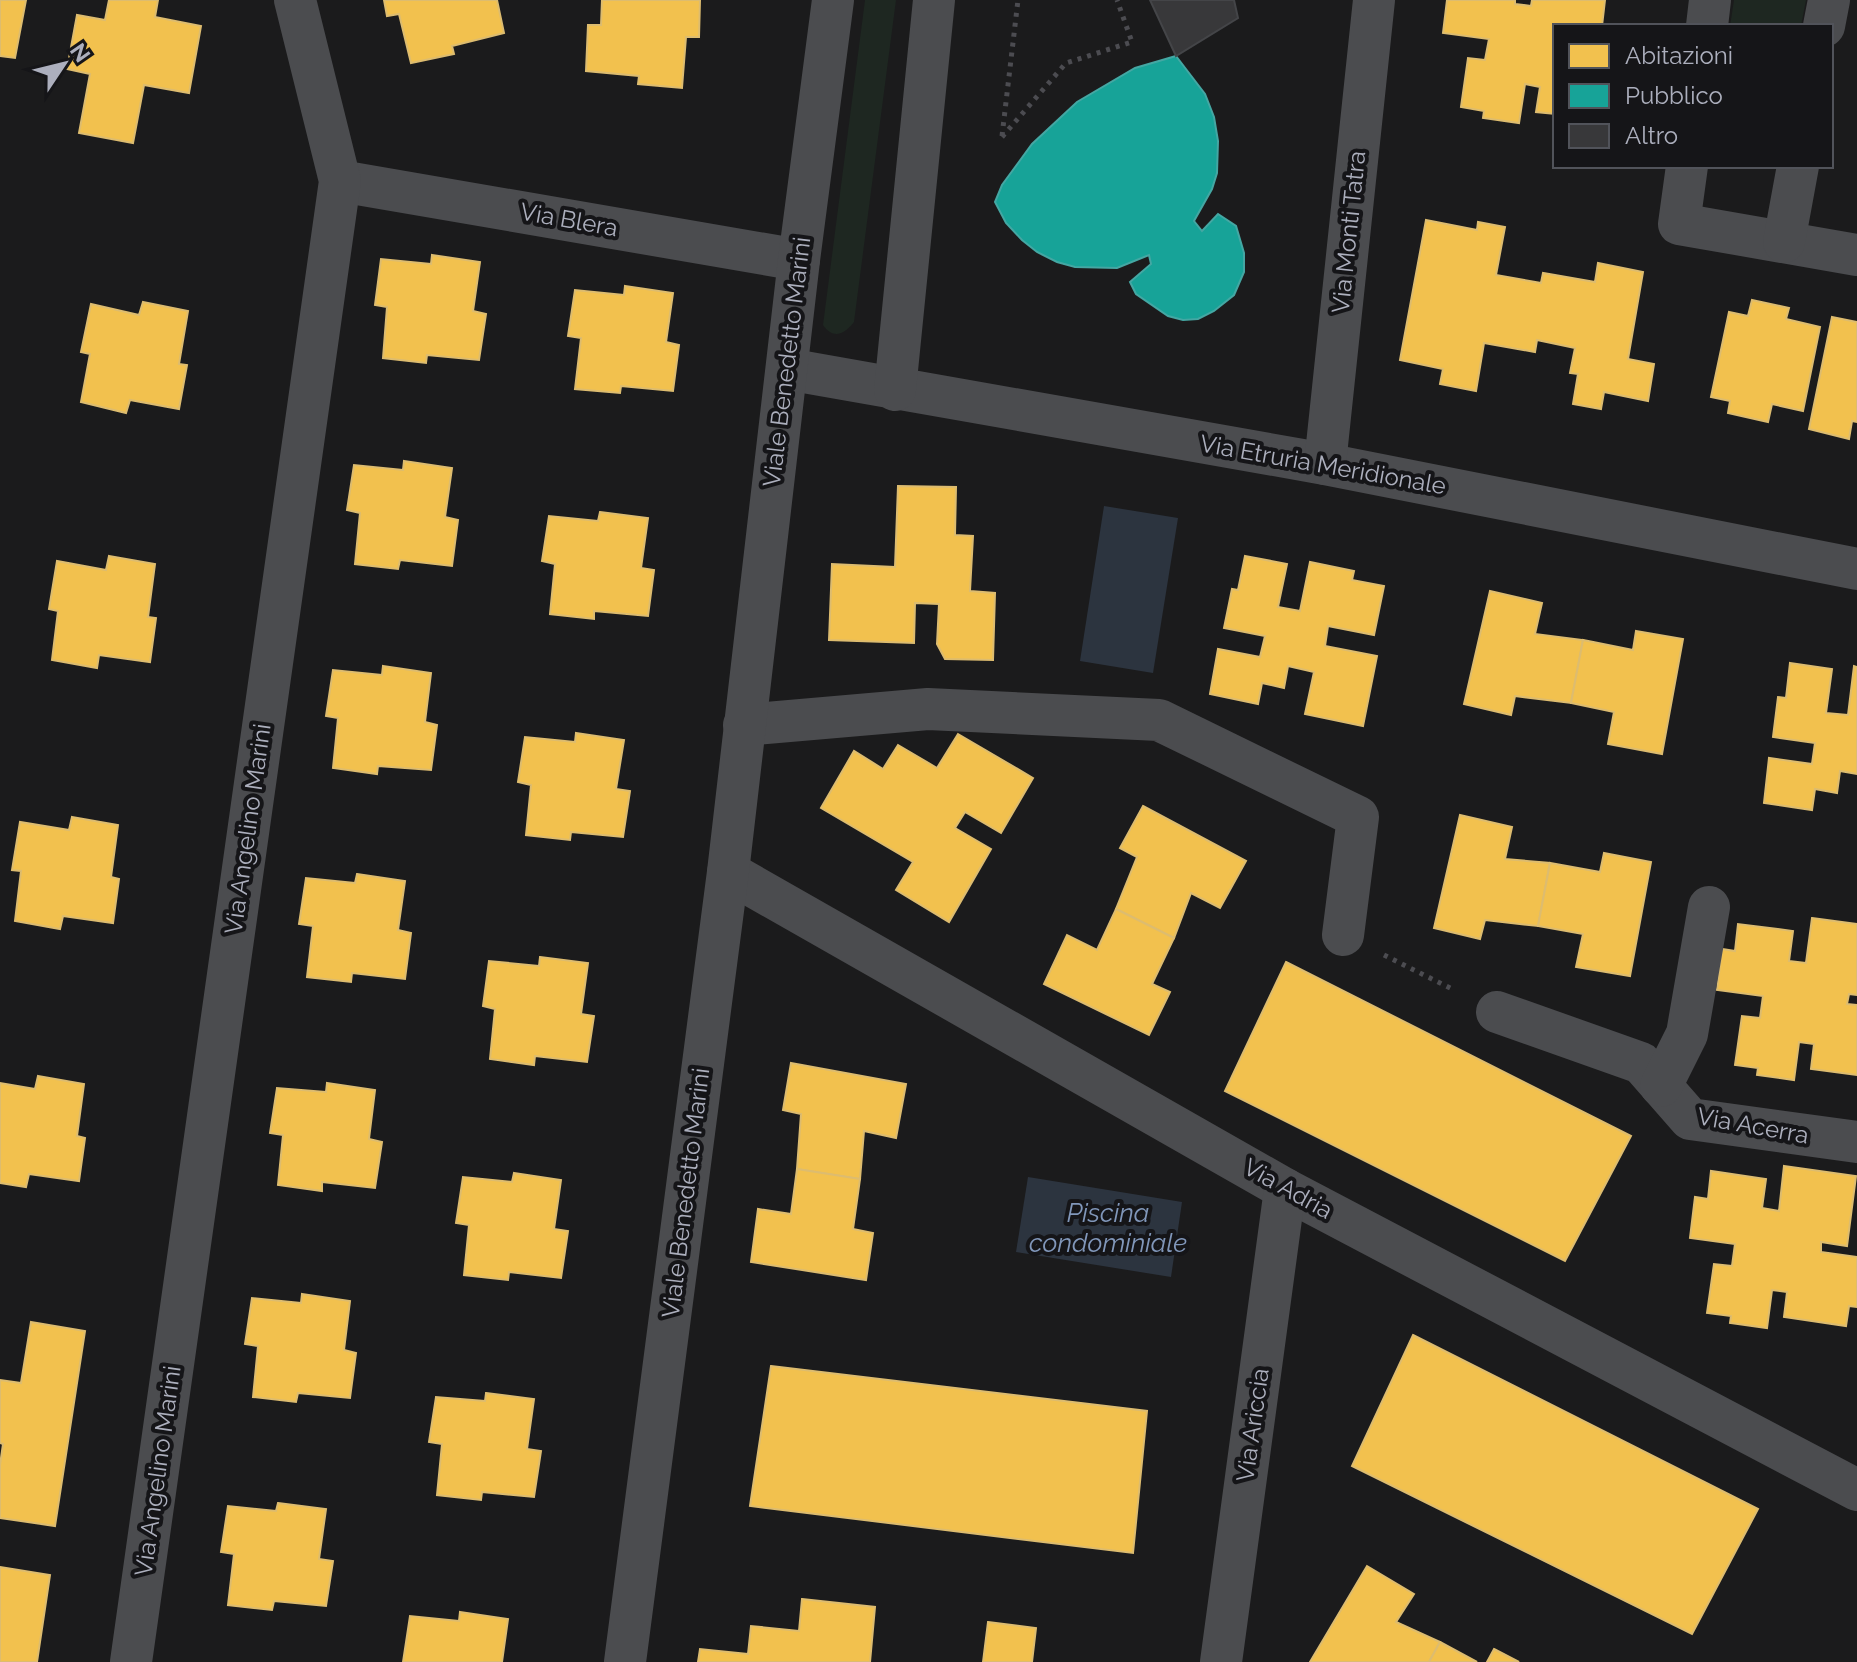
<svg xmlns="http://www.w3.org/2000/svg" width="1857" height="1662" viewBox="0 0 1857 1662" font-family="Raleway,sans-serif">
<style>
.green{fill:#1e2721}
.water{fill:#2c343f}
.homes{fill:#f2c14e;stroke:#ddbc6f;stroke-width:2}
.public{fill:#17a398;stroke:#44a7a3;stroke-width:2}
.building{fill:#38383a;stroke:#444548;stroke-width:2}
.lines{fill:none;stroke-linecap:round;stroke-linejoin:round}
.path{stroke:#4c4c51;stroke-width:5;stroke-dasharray:4 6;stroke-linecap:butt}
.minor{stroke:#4b4c4f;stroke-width:42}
.labels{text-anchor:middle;stroke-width:8;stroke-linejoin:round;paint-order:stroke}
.street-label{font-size:24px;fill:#acafbd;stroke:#151518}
.water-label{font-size:26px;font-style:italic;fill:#8197ba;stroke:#151518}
</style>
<rect width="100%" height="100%" fill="#1b1b1c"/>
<g class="green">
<path d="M 865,0 L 896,0 L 854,322 C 845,334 833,340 823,325 Z"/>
<polygon points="1734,0 1806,0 1801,26 1730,26"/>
</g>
<g class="water">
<polygon points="1104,506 1178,518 1153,673 1080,661"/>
<polygon points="1028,1177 1182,1202 1171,1277 1016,1252"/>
</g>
<g class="homes">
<polygon points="0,0 26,0 15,58 0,56"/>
<polygon points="109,0 158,0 155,17 201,26 189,93 144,85 133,143 79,133 90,74 67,69 77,15 105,20"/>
<polygon points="384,0 497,0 504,33 452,46 454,54 411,63 399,14 387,16"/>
<polygon points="602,0 700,0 699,37 686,37 682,88 638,84 639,76 586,71 588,25 601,25"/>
<polygon points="1447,0 1515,0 1515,4 1531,6 1532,0 1605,0 1602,26 1555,26 1555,114 1536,112 1540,87 1525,84 1519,123 1483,118 1484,111 1461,107 1468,58 1485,60 1489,39 1443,33"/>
<polygon points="1426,220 1477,230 1478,222 1505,227 1496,275 1541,283 1543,273 1595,282 1598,263 1643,272 1628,359 1654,364 1648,401 1604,392 1601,409 1573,404 1578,374 1570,373 1575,348 1537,340 1535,352 1484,343 1476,391 1440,384 1443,369 1400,360"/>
<polygon points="432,255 480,262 473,311 486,314 479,360 427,355 426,363 383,358 387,307 375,305 381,259 431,264"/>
<polygon points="625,286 673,293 666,342 679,345 673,391 621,386 620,393 575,389 581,338 568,336 575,290 624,295"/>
<polygon points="1752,300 1789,308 1786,319 1820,327 1803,411 1772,404 1768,422 1728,413 1730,401 1711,397 1729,312 1748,316"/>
<polygon points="143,302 188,311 179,364 187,365 179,409 130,400 126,413 81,402 90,354 81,352 91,304 139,315"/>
<polygon points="1832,317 1857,322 1857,422 1852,421 1849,439 1809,429"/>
<polygon points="404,461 452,468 445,517 458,520 452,566 400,560 398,569 355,564 360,513 347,510 354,465 403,470"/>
<polygon points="898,486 956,487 955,535 973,536 970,591 995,593 993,660 945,659 937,644 939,604 915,603 914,643 829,640 832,564 895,567"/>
<polygon points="600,512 648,518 641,568 654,570 648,616 594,611 594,619 550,614 555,564 542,561 549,516 598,521"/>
<polygon points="109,556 155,564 148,617 156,618 150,662 99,655 97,668 52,660 58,611 49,609 57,561 106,570"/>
<polygon points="1245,556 1287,564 1278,607 1300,611 1310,562 1354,571 1352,580 1384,586 1374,635 1328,626 1325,646 1377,656 1363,726 1305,714 1314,672 1288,666 1284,688 1262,683 1258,704 1210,694 1218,649 1260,657 1265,636 1224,628 1232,589 1238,590"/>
<polygon points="1490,591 1542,603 1535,634 1583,640 1571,703 1515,696 1511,715 1464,704"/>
<polygon points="1636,631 1683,639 1662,754 1608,744 1614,712 1571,703 1583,640 1633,650"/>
<polygon points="1790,663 1832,669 1826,713 1848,715 1854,666 1857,667 1857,774 1840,771 1837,793 1815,789 1812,810 1764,803 1769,758 1812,764 1815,743 1773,737 1778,697 1786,698"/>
<polygon points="383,666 431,673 425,722 437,725 431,770 378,766 377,774 333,768 338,718 326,716 333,670 382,675"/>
<polygon points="576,733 624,740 616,789 630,791 623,837 571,832 570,840 526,835 531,785 518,782 525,737 575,742"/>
<polygon points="958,734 1033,778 1001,833 965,812 955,828 991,849 949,922 896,890 913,862 821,808 854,751 883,769 898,745 937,768"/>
<polygon points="1143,806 1246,861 1220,908 1191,893 1174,938 1116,909 1137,857 1120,848"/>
<polygon points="1460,815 1512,827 1505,859 1550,863 1538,926 1485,920 1480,939 1434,928"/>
<polygon points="72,817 118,825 111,877 119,879 113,923 63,916 60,929 15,921 21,871 12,870 20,822 69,830"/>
<polygon points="1604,853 1651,862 1630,976 1576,967 1583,934 1538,926 1550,863 1600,872"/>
<polygon points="357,874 405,881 398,930 411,933 405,979 352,973 351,982 307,977 313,926 299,924 306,878 355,883"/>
<polygon points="1116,909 1174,938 1152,984 1170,992 1149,1035 1044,984 1067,935 1097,950"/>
<polygon points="1812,918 1857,924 1857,995 1849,994 1847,1004 1857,1005 1857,1075 1811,1069 1814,1044 1799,1042 1794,1080 1757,1075 1758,1068 1735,1065 1742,1016 1760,1018 1763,996 1717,990 1722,949 1735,951 1738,924 1793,931 1789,961 1806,963"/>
<polygon points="540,957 588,963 581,1014 594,1016 587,1062 535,1056 534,1065 490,1059 495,1009 483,1006 489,961 539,966"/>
<polygon points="1286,962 1631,1136 1565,1261 1225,1091"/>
<polygon points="791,1063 906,1084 896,1138 864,1131 860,1179 797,1169 801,1114 783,1110"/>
<polygon points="38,1076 84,1084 77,1136 85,1138 79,1181 29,1174 26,1187 0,1183 0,1083 35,1089"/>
<polygon points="327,1083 375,1090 369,1139 382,1142 375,1188 322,1182 322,1191 278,1185 283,1135 270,1133 277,1088 326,1092"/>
<polygon points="1784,1166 1856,1176 1847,1246 1821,1242 1821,1252 1857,1257 1857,1307 1849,1306 1846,1326 1784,1317 1787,1292 1772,1290 1767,1328 1730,1323 1731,1316 1707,1313 1714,1264 1732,1266 1735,1244 1690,1238 1695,1197 1708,1199 1711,1171 1766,1179 1762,1208 1779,1211"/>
<polygon points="797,1169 860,1179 853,1229 873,1233 866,1280 751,1262 758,1209 791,1214"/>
<polygon points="514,1173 561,1180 554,1229 568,1231 561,1278 509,1272 508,1280 464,1275 469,1225 456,1223 463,1177 512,1182"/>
<polygon points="302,1294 350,1301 344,1350 356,1353 350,1398 298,1393 296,1402 253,1397 258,1346 245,1344 252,1298 301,1303"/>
<polygon points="31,1322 85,1331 55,1526 0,1518 0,1465 3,1444 0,1443 0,1380 21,1383"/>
<polygon points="1413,1335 1758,1509 1692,1634 1352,1466"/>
<polygon points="771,1366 1147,1411 1133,1553 750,1506"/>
<polygon points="486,1393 534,1399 527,1449 541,1451 534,1497 482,1492 481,1500 437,1495 442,1444 429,1442 436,1397 485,1401"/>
<polygon points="278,1503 326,1509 319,1559 333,1561 326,1606 274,1601 272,1610 228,1605 234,1554 221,1552 228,1506 276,1511"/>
<polygon points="1367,1566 1414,1594 1396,1622 1440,1642 1429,1662 1310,1662"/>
<polygon points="0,1567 50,1575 37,1662 0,1662"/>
<polygon points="802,1599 875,1607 870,1662 698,1662 700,1649 748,1654 751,1626 799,1631"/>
<polygon points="460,1612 508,1619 502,1662 403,1662 410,1616 459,1621"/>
<polygon points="988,1622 1036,1628 1032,1662 983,1662"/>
<polygon points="1440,1642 1477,1662 1429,1662"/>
<polygon points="1494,1649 1519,1662 1487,1662"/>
</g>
<polygon class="public" points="1176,56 1205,94 1214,117 1218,141 1217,173 1212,189 1194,221 1202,231 1218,214 1236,226 1244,253 1244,272 1234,295 1214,311 1198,319 1183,320 1168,316 1136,294 1130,282 1151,264 1149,255 1117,268 1075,267 1057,262 1037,252 1022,240 1006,223 995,202 1002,185 1032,144 1077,102 1135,68"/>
<polygon class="building" points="1150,0 1234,0 1238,18 1176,56"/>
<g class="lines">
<g class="path">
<polyline points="1002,136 1018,0"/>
<polyline points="1002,137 1066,63 1132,42 1117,0"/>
<polyline points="1384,955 1454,990"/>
</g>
<g class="minor">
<polyline points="1707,26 1710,0"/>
<polyline points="1824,26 1829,0"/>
<polyline points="1687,166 1679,224 1857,255"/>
<polyline points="340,181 799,260"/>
<polyline points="1784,242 1798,166"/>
<polyline points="787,369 1325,464 1857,569"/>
<polyline points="895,390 934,0"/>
<polyline points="1325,464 1374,0"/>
<polyline points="744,725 928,709 1159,720 1358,817 1343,935"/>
<polyline points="728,872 1285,1189 1857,1490"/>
<polyline points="1497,1012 1641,1063 1690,1119 1857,1142"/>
<polyline points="1661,1086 1687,1034 1709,907"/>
<polyline points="131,1662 340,181 295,0"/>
<polyline points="625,1662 728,872 799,260 833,0"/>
<polyline points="1221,1662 1285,1189"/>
</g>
</g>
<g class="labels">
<g class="street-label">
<text transform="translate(569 220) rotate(10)" y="8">Via Blera</text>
<text transform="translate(1349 232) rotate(-84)" y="8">Via Monti Tatra</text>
<text transform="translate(787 362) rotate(-83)" y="8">Viale Benedetto Marini</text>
<text transform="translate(1323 465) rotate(10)" y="8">Via Etruria Meridionale</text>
<text transform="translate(248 829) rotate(-82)" y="8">Via Angelino Marini</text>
<text transform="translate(1753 1126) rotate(10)" y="8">Via Acerra</text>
<text transform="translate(1288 1189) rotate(29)" y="8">Via Adria</text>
<text transform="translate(686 1193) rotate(-83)" y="8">Viale Benedetto Marini</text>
<text transform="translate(1253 1425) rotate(-82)" y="8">Via Ariccia</text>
<text transform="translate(158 1471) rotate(-82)" y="8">Via Angelino Marini</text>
</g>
<g class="water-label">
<text x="1108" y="1222">Piscina<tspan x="1108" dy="30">condominiale</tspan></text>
</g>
</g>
<rect x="1553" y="24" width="280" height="144" fill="#151518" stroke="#51535a" stroke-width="2"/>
<rect x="1569" y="44" width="40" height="24" fill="#f2c14e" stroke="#51535a" stroke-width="2"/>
<text x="1625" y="64" font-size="24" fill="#acafbd">Abitazioni</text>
<rect x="1569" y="84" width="40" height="24" fill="#17a398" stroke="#51535a" stroke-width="2"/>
<text x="1625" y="104" font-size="24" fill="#acafbd">Pubblico</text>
<rect x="1569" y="124" width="40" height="24" fill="#38383a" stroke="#51535a" stroke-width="2"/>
<text x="1625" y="144" font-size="24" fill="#acafbd">Altro</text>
<g transform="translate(64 64) rotate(55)" stroke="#151518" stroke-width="6" paint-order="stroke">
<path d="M0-6L14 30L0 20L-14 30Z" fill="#acafbd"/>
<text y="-12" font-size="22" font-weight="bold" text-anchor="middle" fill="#acafbd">N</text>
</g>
</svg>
